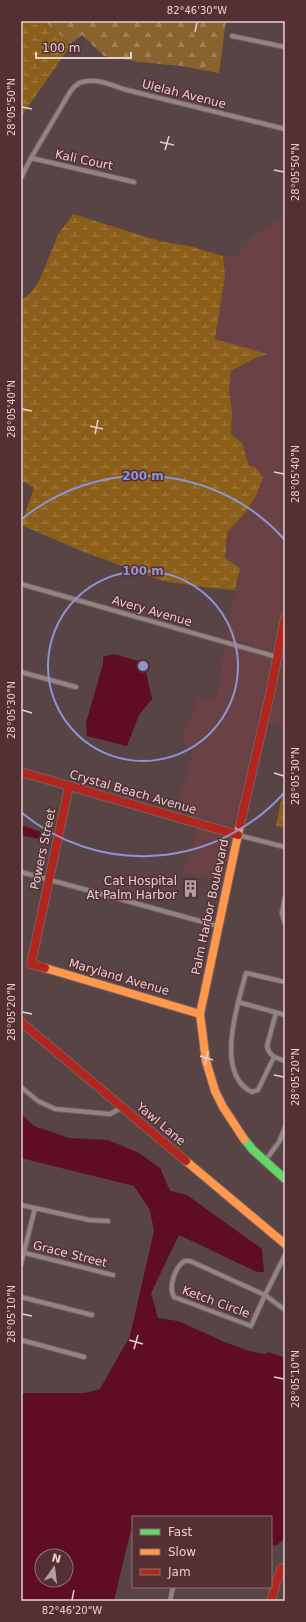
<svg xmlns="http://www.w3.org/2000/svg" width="306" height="1622" viewBox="0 0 306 1622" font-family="'DejaVu Sans',sans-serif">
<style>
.built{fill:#6a4145}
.forest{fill:url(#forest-firs)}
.wetland{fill:url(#wetland-marsh)}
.water{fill:#5f0d23;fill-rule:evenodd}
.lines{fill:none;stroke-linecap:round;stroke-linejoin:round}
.street-casing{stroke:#736163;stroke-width:6}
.fast-casing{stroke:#736163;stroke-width:10}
.slow-casing{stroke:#736163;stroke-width:10}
.jam-casing{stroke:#736163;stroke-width:10}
.street{stroke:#948384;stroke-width:4}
.fast{stroke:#63d668;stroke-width:8}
.slow{stroke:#ff974d;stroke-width:8}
.jam{stroke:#b3261e;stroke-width:8}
.ticks{fill:none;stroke:#e6cfd1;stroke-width:1.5}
.ring{fill:none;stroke:#8c95d4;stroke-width:2}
.labels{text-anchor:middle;stroke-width:3;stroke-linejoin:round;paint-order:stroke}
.street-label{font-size:12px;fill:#e6cfd1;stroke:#543034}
.poi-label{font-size:12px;fill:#e6cfd1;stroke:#543034;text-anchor:end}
.centre{fill:#8c95d4;stroke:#543034;stroke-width:2}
.ring-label{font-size:12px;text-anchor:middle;font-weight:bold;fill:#8c95d4;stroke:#543034;stroke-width:3;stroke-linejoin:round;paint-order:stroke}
.neatline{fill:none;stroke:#e6cfd1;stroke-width:1.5}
.ticks-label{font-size:10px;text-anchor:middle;fill:#e6cfd1}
</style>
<defs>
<pattern id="forest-firs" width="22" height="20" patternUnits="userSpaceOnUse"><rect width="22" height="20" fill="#89622d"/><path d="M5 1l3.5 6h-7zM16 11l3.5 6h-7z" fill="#9f7f54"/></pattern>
<pattern id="wetland-marsh" width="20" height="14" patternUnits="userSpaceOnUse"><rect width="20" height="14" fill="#8b5f1a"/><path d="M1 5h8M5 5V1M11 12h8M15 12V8" fill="none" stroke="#a17c45"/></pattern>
</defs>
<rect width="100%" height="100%" fill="#584345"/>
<g class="built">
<polygon points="281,219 285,220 285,603 275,652 226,638 240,568 225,558 227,533 244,514 256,496 263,477 249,466 242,443 231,434 232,413 229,391 231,371 255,358 266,354 215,339 225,276 223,256 237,257 253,235"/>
<polygon points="285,635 285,727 267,722 243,833 242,833"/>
<polygon points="225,645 274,659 236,831 197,820 177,805 193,755 181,739 198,698 216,699"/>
<polygon points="198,828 234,838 224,884 182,872"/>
</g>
<polygon class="forest" points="44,21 226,21 219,73 181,66 139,62 104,56 82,35 70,44"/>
<g class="wetland">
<polygon points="21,21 44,21 71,45 21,117"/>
<path d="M 73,214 L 159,241 L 189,246 L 223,256 L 225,276 L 215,339 L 267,354 L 255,358 L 231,371 L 229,391 L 232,413 L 231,434 L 242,443 L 249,466 L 255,467 L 263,477 L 256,496 L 244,514 L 227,533 L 225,558 L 240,568 L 235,590 L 210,588 L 163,581 L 84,552 L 21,525 L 34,488 L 21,480 L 21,300 C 41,290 48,256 57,237 C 61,229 68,222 73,214 Z"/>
<polygon points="285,779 285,828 276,826"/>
</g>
<g class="water">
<polygon points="114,654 144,663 152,699 139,715 127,746 87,736 86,723 103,664 103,657"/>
<polygon points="21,825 41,832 38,839 21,835"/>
<path d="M 21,1114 L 34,1126 L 69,1138 L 108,1140 L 139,1153 L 160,1168 L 170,1191 L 187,1195 L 262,1249 L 264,1272 L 257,1272 L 179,1235 L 151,1293 L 158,1318 L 178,1321 L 227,1343 L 249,1351 L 265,1354 L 269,1352 L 285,1358 L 285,1538 L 277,1545 L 271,1546 L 271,1517 L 157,1517 C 148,1515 142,1517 133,1517 L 133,1529 L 130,1533 L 114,1601 L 21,1601 L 21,1396 L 24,1393 L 85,1393 L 100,1389 L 130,1336 L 154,1231 L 150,1210 L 134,1186 L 21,1158 ZM 42,1556 L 66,1556 L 66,1580 L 42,1580 Z"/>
</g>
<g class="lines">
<defs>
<g id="street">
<polyline points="232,36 285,47"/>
<polyline points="31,158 134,182"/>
<path d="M 21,178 L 31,158 L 70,92 C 72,89 76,85 79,83 C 93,77 110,84 123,89 L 285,129"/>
<polyline points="21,584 277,657"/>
<polyline points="21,672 76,687"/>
<polyline points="238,835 285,847"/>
<polyline points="21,872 218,926"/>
<polyline points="285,897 282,913 285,924"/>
<polyline points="238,1002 285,1015"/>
<path d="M 276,1013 L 267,1046 C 269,1056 276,1058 285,1061"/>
<path d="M 274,1057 L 258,1090 L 252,1092 C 214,1074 238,1003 246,973 L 285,982"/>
<polyline points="21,1087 38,1101 55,1109 110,1114 123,1107"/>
<polyline points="265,1161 279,1142 285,1128"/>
<polyline points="21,1205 89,1220 108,1221"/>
<polyline points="21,1252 113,1275"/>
<polyline points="285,1255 265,1295 285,1310"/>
<path d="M 184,1261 L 190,1261 L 265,1295 L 251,1326 L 174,1297 C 168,1287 175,1268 184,1261 Z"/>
<polyline points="21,1264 35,1208"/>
<polyline points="21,1297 92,1315"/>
<polyline points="21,1340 84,1357"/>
<polyline points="170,1601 173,1587"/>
</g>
<polyline id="fast" points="244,1139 253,1150 285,1179"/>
<g id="slow">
<polyline points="240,825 200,1014 206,1061 215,1091 223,1107 244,1139"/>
<polyline points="45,968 200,1014"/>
<polyline points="186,1161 285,1244"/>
</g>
<g id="jam">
<polyline points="21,772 238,835"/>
<polyline points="240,825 270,694 285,618"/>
<polyline points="45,968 31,964 69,786"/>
<polyline points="21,1022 186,1161"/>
<polyline points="271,1601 276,1582 282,1568 285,1569"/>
</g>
</defs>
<use href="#street" class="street-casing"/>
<use href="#fast" class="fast-casing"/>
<use href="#slow" class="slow-casing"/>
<use href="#jam" class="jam-casing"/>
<use href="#street" class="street"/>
<use href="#fast" class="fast"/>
<use href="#slow" class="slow"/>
<use href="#jam" class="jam"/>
</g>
<path class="ticks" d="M 195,32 L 197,22M 22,107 L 32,109M 160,142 L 174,145M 165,150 L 169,136M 274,170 L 284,172M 22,409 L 32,411M 90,426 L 103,429M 95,434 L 98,420M 274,472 L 284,474M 22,710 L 32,713M 274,773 L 284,776M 22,1012 L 32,1014M 200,1056 L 213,1060M 205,1065 L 208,1051M 274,1075 L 284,1077M 22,1314 L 32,1316M 129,1340 L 143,1344M 134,1349 L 138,1335M 274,1377 L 284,1379M 72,1600 L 74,1590"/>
<g class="ring">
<circle cx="143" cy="666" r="95"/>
<path d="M284 793A190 190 0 0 1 22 813M22 519A190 190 0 0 1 284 539"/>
</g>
<defs>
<symbol id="building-bare" viewBox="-9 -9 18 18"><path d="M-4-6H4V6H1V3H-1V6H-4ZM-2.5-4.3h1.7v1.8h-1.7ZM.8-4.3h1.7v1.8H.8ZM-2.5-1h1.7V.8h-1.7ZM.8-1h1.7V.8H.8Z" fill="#b49ea0" stroke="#543034" stroke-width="2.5" paint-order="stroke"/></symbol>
</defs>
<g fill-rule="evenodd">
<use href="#building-bare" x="178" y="876" width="25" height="25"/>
</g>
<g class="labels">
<g class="street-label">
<text transform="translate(184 94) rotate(14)" y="4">Ulelah Avenue</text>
<text transform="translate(84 160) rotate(12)" y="4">Kali Court</text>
<text transform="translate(152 611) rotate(16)" y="4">Avery Avenue</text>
<text transform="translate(133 792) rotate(16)" y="4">Crystal Beach Avenue</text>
<text transform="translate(43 849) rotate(-78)" y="4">Powers Street</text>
<text transform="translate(210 907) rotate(-78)" y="4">Palm Harbor Boulevard</text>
<text transform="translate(119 977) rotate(16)" y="4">Maryland Avenue</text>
<text transform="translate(161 1124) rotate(40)" y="4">Yawl Lane</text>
<text transform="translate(70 1254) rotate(14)" y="4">Grace Street</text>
<text transform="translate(216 1302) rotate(20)" y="4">Ketch Circle</text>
</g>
<g class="poi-label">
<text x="177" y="885">Cat Hospital<tspan x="177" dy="14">At Palm Harbor</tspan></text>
</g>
</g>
<circle cx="143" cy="666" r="6" class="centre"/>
<g class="ring-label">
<text x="143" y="480">200 m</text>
<text x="143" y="575">100 m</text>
</g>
<rect width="306" height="1622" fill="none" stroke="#543034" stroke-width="44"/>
<rect x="132" y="1516" width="140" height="72" fill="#543034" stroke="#8e7073"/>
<rect x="140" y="1529" width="20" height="6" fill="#63d668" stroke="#8e7073"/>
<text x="168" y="1536" font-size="12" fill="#e6cfd1">Fast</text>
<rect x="140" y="1549" width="20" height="6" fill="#ff974d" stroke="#8e7073"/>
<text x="168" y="1556" font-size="12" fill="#e6cfd1">Slow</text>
<rect x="140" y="1569" width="20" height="6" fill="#b3261e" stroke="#8e7073"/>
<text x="168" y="1576" font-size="12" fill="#e6cfd1">Jam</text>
<g transform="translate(54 1568) rotate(14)"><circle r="19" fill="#543034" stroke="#8e7073"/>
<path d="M0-3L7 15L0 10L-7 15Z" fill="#b49ea0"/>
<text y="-6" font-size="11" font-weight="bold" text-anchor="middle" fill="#e6cfd1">N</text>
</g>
<path d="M36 52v6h95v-6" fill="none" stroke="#e6cfd1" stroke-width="2"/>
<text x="42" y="52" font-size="12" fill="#e6cfd1" stroke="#543034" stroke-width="3" paint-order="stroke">100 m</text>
<rect x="22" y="22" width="262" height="1578" class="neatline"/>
<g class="ticks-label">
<text x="197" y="14">82°46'30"W</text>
<text transform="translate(11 107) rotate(-90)" y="4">28°05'50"N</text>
<text transform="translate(295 172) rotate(-90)" y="4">28°05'50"N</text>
<text transform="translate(11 409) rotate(-90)" y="4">28°05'40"N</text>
<text transform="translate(295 474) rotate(-90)" y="4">28°05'40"N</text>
<text transform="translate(11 710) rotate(-90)" y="4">28°05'30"N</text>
<text transform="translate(295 776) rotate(-90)" y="4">28°05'30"N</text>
<text transform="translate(11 1012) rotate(-90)" y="4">28°05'20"N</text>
<text transform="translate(295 1077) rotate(-90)" y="4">28°05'20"N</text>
<text transform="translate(11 1314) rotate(-90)" y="4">28°05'10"N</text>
<text transform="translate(295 1379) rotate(-90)" y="4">28°05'10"N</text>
<text x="72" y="1614">82°46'20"W</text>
</g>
</svg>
